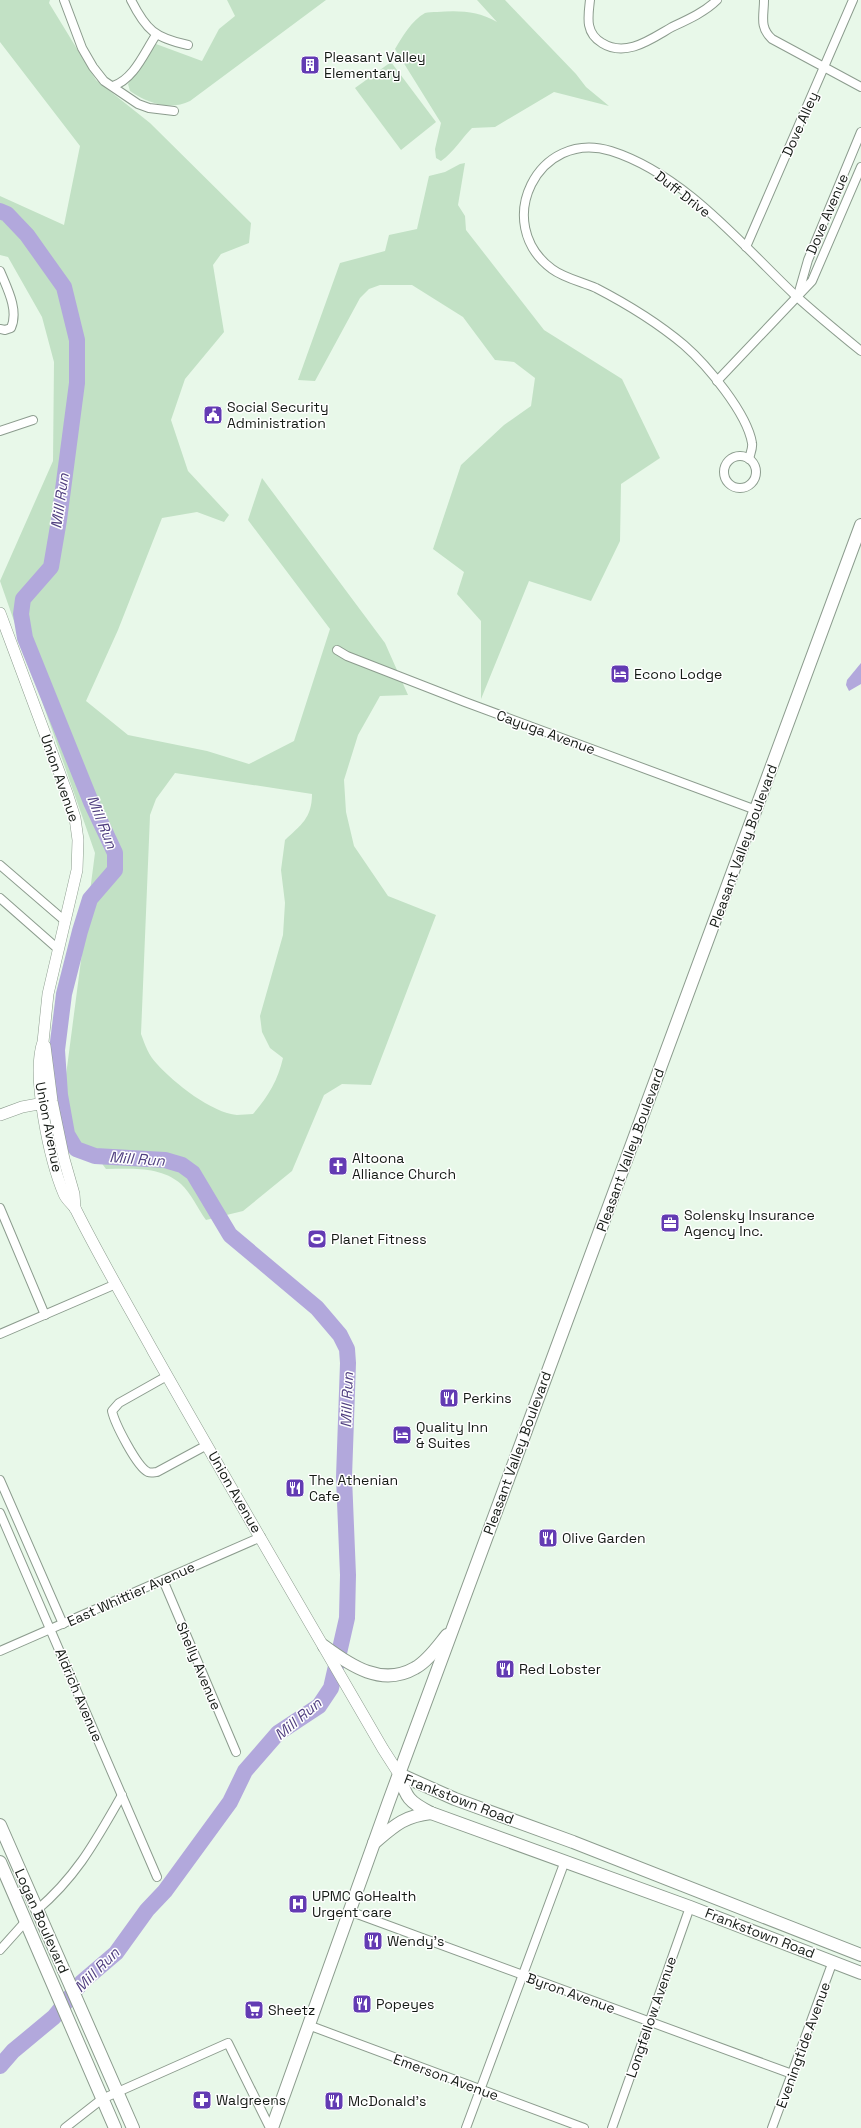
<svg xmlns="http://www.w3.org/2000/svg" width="861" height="2128" viewBox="0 0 861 2128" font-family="'Space Grotesk',sans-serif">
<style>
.green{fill:#c2e1c5;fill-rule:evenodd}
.water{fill:#b2a8dc}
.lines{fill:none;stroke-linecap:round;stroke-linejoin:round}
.river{stroke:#b2a8dc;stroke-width:16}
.street-casing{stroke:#8c9c8e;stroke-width:10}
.secondary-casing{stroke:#8c9c8e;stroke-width:12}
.primary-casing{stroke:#8c9c8e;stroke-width:14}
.street{stroke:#fff;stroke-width:8}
.secondary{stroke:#fff;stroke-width:11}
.primary{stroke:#fff;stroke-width:12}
.labels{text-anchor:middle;stroke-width:3;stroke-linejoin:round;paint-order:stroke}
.poi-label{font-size:14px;fill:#151a15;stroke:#fff;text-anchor:start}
.street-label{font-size:14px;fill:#151a15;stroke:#fff}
.water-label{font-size:15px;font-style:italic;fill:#514080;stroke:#fff}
</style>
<rect width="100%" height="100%" fill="#e8f8e9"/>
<g class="green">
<path d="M 0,0 L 50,0 L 49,3 L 96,80 L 150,123 L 251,223 L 249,243 L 221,254 L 213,265 L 224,332 L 185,379 L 171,420 L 188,471 L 229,515 L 224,522 L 197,512 L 162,518 L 118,630 L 86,701 L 128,735 L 207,751 L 249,764 L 294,741 L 330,629 L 248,520 L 262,478 L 385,643 L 408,695 L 380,696 L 358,735 L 344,780 L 346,812 L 354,846 L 388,896 L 436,915 L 371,1085 L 342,1084 L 324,1095 L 292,1171 L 243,1211 L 206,1220 C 198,1209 191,1193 181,1184 C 160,1166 132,1169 106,1169 L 92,1150 L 74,1140 L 62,1106 L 95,853 L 0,581 L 53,461 L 54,362 L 42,317 L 8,257 L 0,255 L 0,196 L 64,225 L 80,146 L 0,42 ZM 175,773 L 312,794 C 312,818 301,825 285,840 L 281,870 L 285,903 L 283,935 L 260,1016 L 262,1032 L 270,1048 L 283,1058 C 278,1080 268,1097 253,1114 C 248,1114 242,1115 237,1115 C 212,1113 174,1083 157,1064 C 149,1056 145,1045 141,1034 L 150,815 L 156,799 Z"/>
<path d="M 227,0 L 326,0 L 190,101 C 170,111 147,103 130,91 L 128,84 L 156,44 L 202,61 L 219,29 L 235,16 Z"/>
<path d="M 477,0 L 505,0 L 576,74 L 586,87 L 609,106 L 554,92 L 495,127 L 472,128 C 461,139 454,152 441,161 L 436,158 L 435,149 L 441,123 L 395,49 C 403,36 411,21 425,13 C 428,12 433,12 437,12 C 458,10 479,11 497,22 Z"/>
<polygon points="391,62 436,122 401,150 355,88"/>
<polygon points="465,163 458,205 465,216 466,230 544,330 622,379 660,458 621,484 620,541 591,601 529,581 481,699 481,621 457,594 464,572 433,549 461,465 504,425 531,406 535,378 514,362 495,360 463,317 412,285 380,285 369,289 360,298 315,381 298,380 340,263 385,251 389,235 417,229 429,176 445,172 460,164"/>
</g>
<polygon class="water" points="861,663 861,684 849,691 846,685 847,680"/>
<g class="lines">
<polyline class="river" points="0,211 7,214 27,235 64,287 77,340 77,383 59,520 51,567 23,599 21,614 25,638 91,802 115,853 115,870 90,899 80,931 64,994 57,1050 60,1095 67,1134 76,1149 95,1156 165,1160 182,1165 193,1173 230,1235 317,1308 340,1335 347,1349 348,1363 344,1477 348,1575 347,1618 331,1688 319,1706 278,1733 245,1771 230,1802 165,1891 147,1910 116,1953 82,1982 54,2017 13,2051 0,2066"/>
<defs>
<g id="street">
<polyline points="64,0 82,48 93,67 104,81 138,104 149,108 174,111"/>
<path d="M 131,0 C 146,30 155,38 188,45"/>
<path d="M 590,0 C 588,17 585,33 602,43 C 626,58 651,39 672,27 C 687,20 705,12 717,0"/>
<path d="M 764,0 C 764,16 759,27 772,39 L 861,87"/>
<path d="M 113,86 C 134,79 144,53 156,35"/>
<polyline points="746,247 853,0"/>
<path d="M 0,271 C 7,288 19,310 11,328 L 5,330 L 0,329"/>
<polyline points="798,295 808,260 861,132"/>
<polyline points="717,381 812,281 861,167"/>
<polyline points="0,431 33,420"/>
<circle cx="740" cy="472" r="16"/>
<path d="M 749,459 C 750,454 753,448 752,443 C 747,413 707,365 684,345 C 659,324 625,303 596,288 C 582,282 564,278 552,269 C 491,224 538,128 611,151 C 684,174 742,245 796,296 C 817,315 839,333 861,351"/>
<polyline points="337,650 347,656 465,702 756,810"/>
<polyline points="0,865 65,921"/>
<polyline points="0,898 58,949"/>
<polyline points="0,1208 45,1315"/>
<polyline points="0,1334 116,1284"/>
<path d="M 167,1376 L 119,1403 L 112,1411 C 115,1424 137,1467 148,1472 C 151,1473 155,1472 157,1472 L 207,1445"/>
<polyline points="0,1480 63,1624"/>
<polyline points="0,1513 157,1877"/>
<polyline points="163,1580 236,1752"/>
<polyline points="0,1651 261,1537"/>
<path d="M 37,1910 C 78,1875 96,1840 122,1795"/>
<polyline points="349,1911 792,2074"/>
<polyline points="0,1950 26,1921"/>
<polyline points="308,2025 584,2128"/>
<polyline points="65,2128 102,2099 228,2043 270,2128"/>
<polyline points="466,2128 565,1861"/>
<polyline points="612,2128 690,1907"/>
<polyline points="772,2128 833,1961"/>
</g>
<g id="secondary">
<path d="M 0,613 L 67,793 L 75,818 L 78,840 L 77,870 L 48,994 L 43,1042 C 31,1075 50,1161 64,1194 C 67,1201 73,1204 76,1210 C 100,1258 127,1304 153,1351 C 228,1484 306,1616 383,1749 L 399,1774"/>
<polyline points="45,1046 52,1101 64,1159 74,1194 75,1208"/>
<polyline points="0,1115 22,1107 49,1102"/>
</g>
<g id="primary">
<path d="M 324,1646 C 351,1666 382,1687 415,1668 C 428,1661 438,1646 447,1635"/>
<path d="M 399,1774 C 406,1798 409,1802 431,1813 L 690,1907 L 861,1973"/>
<polyline points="399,1774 455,1799 573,1842 861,1955"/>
<polyline points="0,1825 133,2128"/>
<path d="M 374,1843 C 394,1826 404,1816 431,1813"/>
<polyline points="0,1862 115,2128"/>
<polyline points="272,2128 389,1801 861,525"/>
</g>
</defs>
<use href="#street" class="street-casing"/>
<use href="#secondary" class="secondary-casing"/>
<use href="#primary" class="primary-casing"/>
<use href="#street" class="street"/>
<use href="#secondary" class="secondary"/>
<use href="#primary" class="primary"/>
</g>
<defs>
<symbol id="building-square" viewBox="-11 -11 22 22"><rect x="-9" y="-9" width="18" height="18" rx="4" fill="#633bb3" stroke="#fff"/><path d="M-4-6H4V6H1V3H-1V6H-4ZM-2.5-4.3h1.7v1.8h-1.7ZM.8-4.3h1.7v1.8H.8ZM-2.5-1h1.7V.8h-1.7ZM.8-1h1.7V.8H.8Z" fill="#fff"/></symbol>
<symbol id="civic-square" viewBox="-11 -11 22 22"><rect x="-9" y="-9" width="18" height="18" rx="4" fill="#633bb3" stroke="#fff"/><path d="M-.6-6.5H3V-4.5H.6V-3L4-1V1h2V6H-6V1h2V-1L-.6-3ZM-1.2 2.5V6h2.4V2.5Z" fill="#fff"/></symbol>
<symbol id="hotel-square" viewBox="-11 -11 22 22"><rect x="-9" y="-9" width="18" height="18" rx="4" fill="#633bb3" stroke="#fff"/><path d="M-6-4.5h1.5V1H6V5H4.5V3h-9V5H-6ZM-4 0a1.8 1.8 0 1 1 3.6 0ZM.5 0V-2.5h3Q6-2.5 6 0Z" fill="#fff"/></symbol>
<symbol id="church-square" viewBox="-11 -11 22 22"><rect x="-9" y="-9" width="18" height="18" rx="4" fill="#633bb3" stroke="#fff"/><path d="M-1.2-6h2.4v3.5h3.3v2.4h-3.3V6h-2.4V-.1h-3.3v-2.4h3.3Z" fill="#fff"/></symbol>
<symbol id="office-square" viewBox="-11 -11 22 22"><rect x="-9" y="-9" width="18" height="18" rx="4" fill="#633bb3" stroke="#fff"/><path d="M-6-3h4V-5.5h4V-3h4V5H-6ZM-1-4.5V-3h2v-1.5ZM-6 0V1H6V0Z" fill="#fff"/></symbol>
<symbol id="stadium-square" viewBox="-11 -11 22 22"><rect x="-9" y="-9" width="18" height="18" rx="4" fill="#633bb3" stroke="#fff"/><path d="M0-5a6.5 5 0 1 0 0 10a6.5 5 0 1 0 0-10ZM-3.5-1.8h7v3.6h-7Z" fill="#fff"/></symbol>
<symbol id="restaurant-square" viewBox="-11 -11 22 22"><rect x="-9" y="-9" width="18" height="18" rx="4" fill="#633bb3" stroke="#fff"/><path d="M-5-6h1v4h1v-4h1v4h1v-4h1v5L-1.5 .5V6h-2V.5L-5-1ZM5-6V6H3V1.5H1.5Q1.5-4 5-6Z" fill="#fff"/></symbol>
<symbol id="hospital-square" viewBox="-11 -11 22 22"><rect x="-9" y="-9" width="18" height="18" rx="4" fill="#633bb3" stroke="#fff"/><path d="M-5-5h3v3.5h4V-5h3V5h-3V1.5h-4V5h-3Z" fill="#fff"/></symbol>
<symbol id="supermarket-square" viewBox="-11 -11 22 22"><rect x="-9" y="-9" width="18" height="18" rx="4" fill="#633bb3" stroke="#fff"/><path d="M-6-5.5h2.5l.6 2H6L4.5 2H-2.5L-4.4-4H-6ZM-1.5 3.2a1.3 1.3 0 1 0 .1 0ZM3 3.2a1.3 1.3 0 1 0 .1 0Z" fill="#fff"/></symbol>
<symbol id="pharmacy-square" viewBox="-11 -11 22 22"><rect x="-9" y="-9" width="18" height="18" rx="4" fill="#633bb3" stroke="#fff"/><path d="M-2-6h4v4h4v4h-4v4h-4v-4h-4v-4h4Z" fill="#fff"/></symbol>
</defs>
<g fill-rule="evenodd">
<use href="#building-square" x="299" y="54" width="22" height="22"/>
<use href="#civic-square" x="202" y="404" width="22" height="22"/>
<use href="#hotel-square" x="609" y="663" width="22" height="22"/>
<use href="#church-square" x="327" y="1155" width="22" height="22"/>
<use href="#office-square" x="659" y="1212" width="22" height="22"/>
<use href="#stadium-square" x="306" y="1228" width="22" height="22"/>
<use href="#restaurant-square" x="438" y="1387" width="22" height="22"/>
<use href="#hotel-square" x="391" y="1424" width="22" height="22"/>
<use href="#restaurant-square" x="284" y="1477" width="22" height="22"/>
<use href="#restaurant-square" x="537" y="1527" width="22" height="22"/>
<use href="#restaurant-square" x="494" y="1658" width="22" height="22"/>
<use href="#hospital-square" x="287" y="1893" width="22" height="22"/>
<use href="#restaurant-square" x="362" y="1930" width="22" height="22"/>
<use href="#restaurant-square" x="351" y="1993" width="22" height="22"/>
<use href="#supermarket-square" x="243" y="1999" width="22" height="22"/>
<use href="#pharmacy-square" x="191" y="2089" width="22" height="22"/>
<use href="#restaurant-square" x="323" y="2090" width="22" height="22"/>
</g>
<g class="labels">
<g class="poi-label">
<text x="324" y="62">Pleasant Valley<tspan x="324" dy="16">Elementary</tspan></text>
<text x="227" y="412">Social Security<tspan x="227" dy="16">Administration</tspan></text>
<text x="634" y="679">Econo Lodge</text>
<text x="352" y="1163">Altoona<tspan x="352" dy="16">Alliance Church</tspan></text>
<text x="684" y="1220">Solensky Insurance<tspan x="684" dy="16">Agency Inc.</tspan></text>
<text x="331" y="1244">Planet Fitness</text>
<text x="463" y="1403">Perkins</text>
<text x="416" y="1432">Quality Inn<tspan x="416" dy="16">&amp; Suites</tspan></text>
<text x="309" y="1485">The Athenian<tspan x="309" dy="16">Cafe</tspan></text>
<text x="562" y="1543">Olive Garden</text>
<text x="519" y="1674">Red Lobster</text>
<text x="312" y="1901">UPMC GoHealth<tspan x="312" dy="16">Urgent care</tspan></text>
<text x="387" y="1946">Wendy's</text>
<text x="376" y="2009">Popeyes</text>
<text x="268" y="2015">Sheetz</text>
<text x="216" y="2105">Walgreens</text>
<text x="348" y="2106">McDonald's</text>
</g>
<g class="street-label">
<text transform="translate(800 124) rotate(-66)" y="5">Dove Alley</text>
<text transform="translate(683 194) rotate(38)" y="5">Duff Drive</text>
<text transform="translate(827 214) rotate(-67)" y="5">Dove Avenue</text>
<text transform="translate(546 732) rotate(20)" y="5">Cayuga Avenue</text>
<text transform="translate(60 778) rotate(71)" y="5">Union Avenue</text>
<text transform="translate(743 846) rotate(-70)" y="5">Pleasant Valley Boulevard</text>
<text transform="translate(49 1127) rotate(79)" y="5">Union Avenue</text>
<text transform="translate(630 1150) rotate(-70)" y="5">Pleasant Valley Boulevard</text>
<text transform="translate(517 1453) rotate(-70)" y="5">Pleasant Valley Boulevard</text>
<text transform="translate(235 1492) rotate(60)" y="5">Union Avenue</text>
<text transform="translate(131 1594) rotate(-24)" y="5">East Whittier Avenue</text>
<text transform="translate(199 1666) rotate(67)" y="5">Shelly Avenue</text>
<text transform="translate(79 1695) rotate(67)" y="5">Aldrich Avenue</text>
<text transform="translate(459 1799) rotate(21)" y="5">Frankstown Road</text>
<text transform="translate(42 1921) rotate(66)" y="5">Logan Boulevard</text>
<text transform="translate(760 1933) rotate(21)" y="5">Frankstown Road</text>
<text transform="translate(571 1993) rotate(20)" y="5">Byron Avenue</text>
<text transform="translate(651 2017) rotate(-71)" y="5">Longfellow Avenue</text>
<text transform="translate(803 2045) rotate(-70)" y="5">Eveningtide Avenue</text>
<text transform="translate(446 2077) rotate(20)" y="5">Emerson Avenue</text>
</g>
<g class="water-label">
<text transform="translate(60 501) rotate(-82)" y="5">Mill Run</text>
<text transform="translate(102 822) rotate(68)" y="5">Mill Run</text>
<text transform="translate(137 1159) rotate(4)" y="5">Mill Run</text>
<text transform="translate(347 1400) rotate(-88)" y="5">Mill Run</text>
<text transform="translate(298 1719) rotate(-40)" y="5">Mill Run</text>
<text transform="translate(97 1970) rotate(-45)" y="5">Mill Run</text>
</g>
</g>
</svg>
